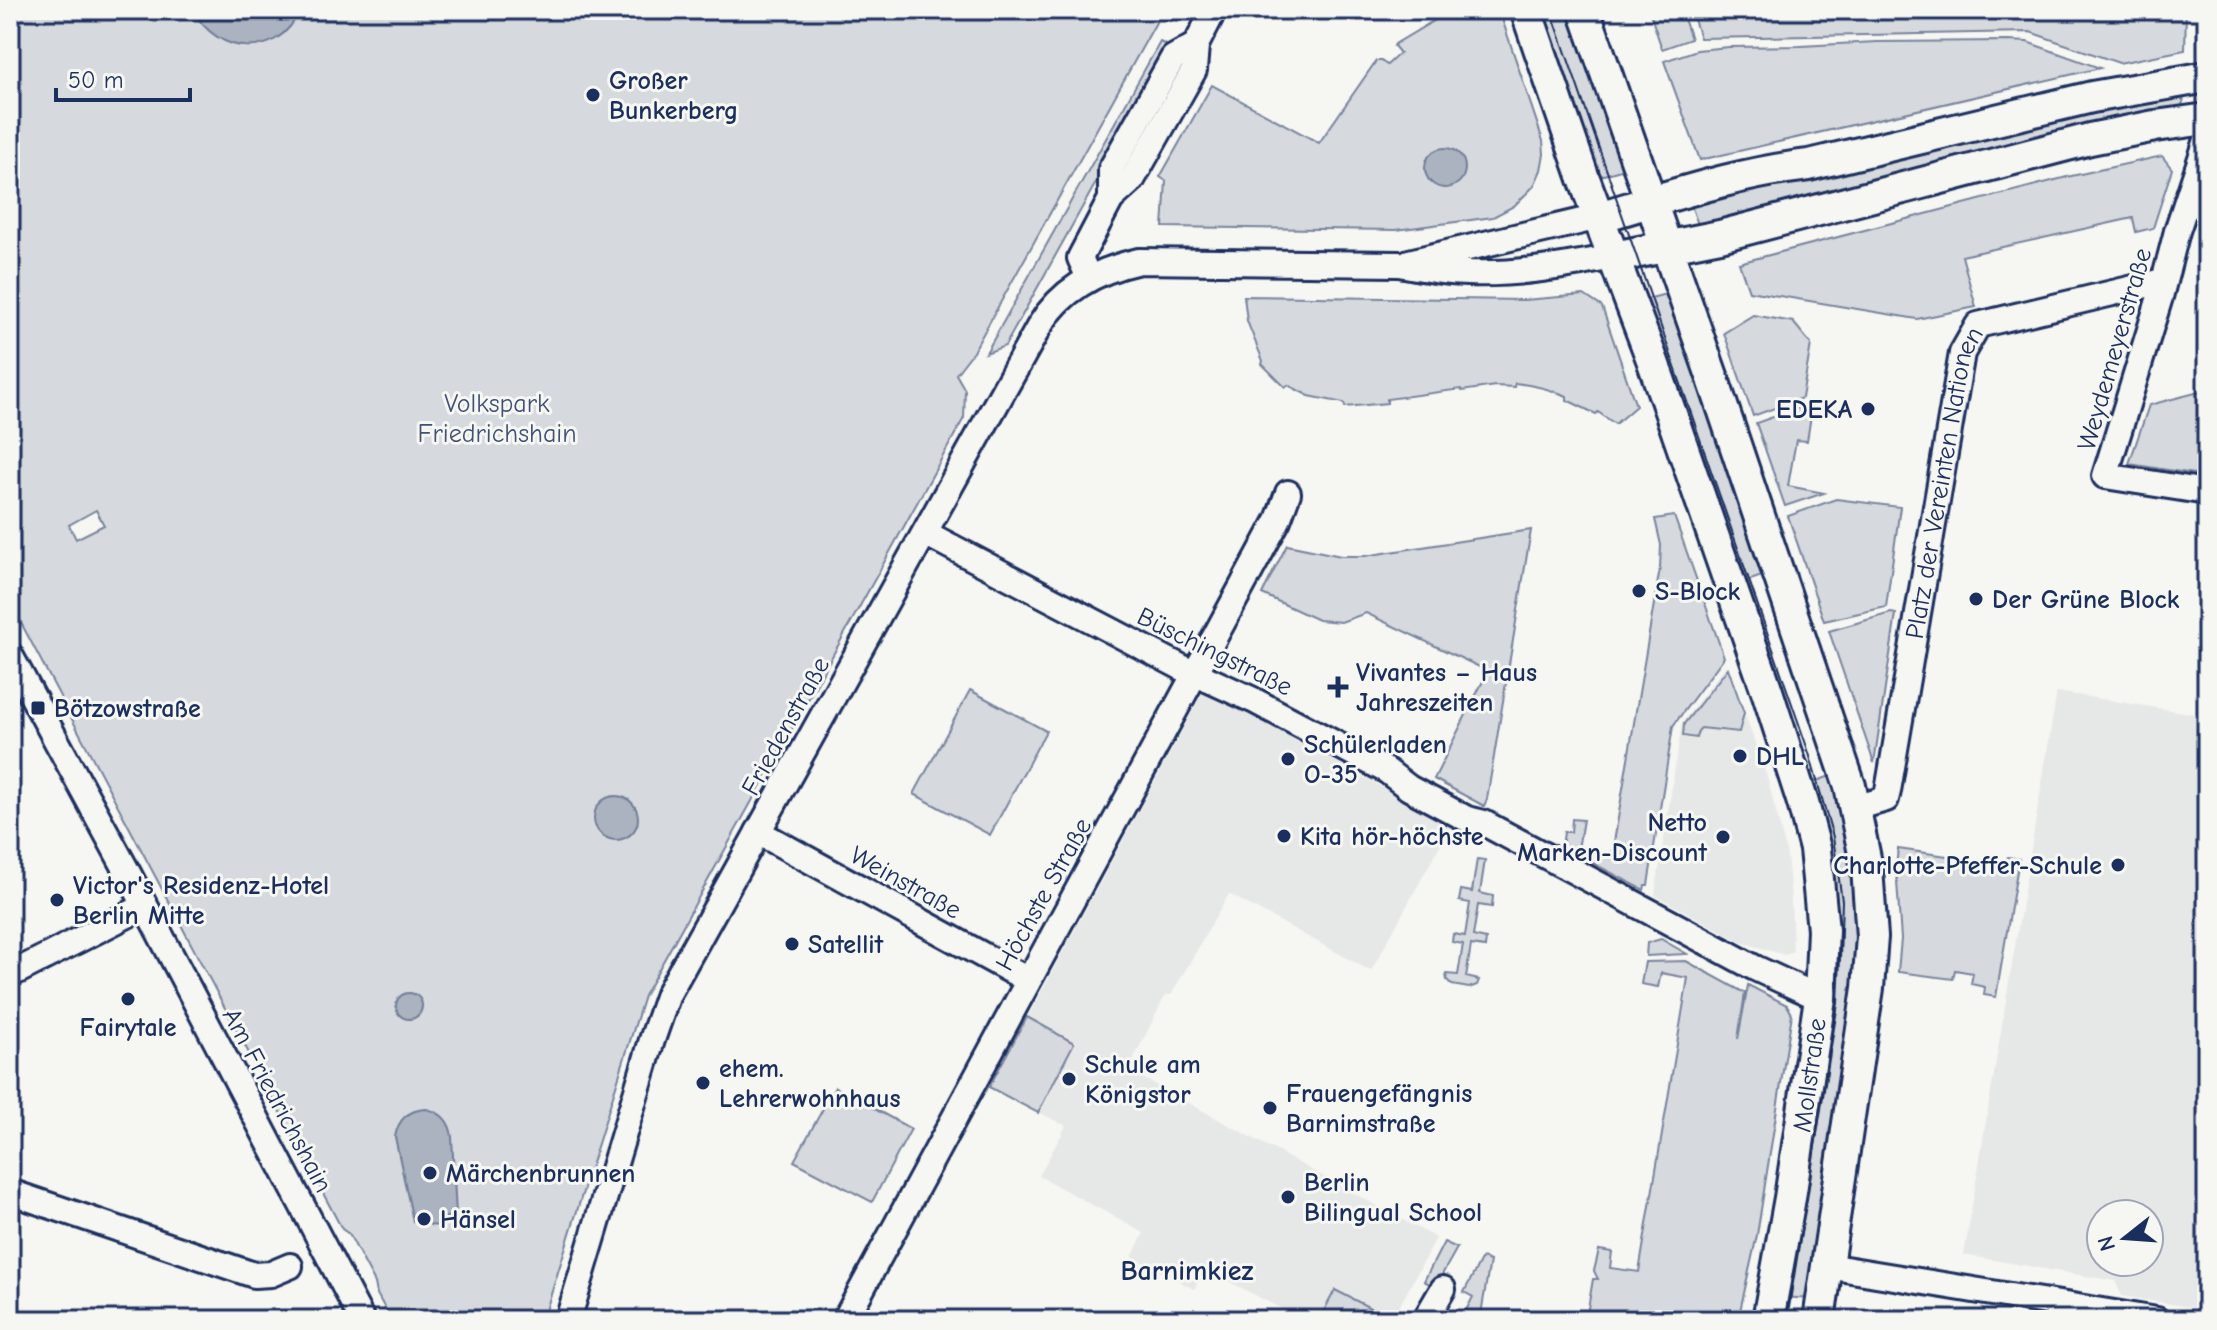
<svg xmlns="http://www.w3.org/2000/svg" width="2217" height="1330" viewBox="0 0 2217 1330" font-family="'Comic Neue',sans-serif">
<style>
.built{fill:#e6e7e7;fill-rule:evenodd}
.green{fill:#d6d9dd;stroke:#78849e;stroke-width:2;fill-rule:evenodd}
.water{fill:#abb2c0;stroke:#717e99;stroke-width:2}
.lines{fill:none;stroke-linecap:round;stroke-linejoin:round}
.minor-casing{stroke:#1b2f5e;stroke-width:30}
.major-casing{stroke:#1b2f5e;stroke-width:36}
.minor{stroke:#f6f6f2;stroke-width:24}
.major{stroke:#f6f6f2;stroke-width:30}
.tram{stroke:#1b2f5e;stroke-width:2}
.poi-dot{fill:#1b2f5e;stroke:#f6f6f2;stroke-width:3}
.labels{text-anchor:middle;stroke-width:6;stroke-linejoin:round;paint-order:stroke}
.poi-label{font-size:26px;font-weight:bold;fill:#1b2f5e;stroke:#f6f6f2;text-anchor:start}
.street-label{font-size:26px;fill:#1b2f5e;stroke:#f6f6f2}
.park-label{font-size:26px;fill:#405177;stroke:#f6f6f2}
.neighbourhood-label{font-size:28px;font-weight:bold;fill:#1b2f5e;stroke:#f6f6f2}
</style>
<rect width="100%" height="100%" fill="#f6f6f2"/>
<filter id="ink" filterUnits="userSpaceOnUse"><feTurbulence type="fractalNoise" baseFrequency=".0125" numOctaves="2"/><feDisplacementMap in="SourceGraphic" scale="16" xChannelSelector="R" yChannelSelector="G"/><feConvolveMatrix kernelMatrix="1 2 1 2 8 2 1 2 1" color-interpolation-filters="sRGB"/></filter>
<g filter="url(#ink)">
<g class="built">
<polygon points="1727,664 1767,777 1787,855 1791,898 1793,951 1785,955 1741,942 1655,895 1682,723"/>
<polygon points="1203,692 1219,698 1451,825 1371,971 1229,894 1171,995 1166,994 1128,1070 1436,1238 1392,1320 1303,1320 1205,1269 1194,1289 1132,1257 1144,1233 1039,1176 1066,1126 990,1087"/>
<path d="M 2057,692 L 2207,716 L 2207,1310 L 2122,1296 L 2115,1281 L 1964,1255 ZM 2101,1214 L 2149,1214 L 2149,1262 L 2101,1262 Z"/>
</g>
<g class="green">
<path d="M 10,10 L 1176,10 L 1171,21 L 1159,17 L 973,352 L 956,374 L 965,390 L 964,418 L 644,996 L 543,1320 L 391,1320 L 377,1294 L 375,1283 L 349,1234 L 342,1229 L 10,602 ZM 96,510 L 104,525 L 76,539 L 69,525 Z"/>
<polygon points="1459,10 1499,10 1543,141 1544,154 1541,170 1534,186 1514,206 1493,217 1396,230 1163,227 1166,181 1160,177 1212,85 1319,143 1376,61 1381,61 1387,65 1400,53 1394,46 1395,44 1440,17"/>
<polygon points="1539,10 1571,10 1627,168 1597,177"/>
<polygon points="1649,10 1681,10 1691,39 1662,49"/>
<polygon points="1691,10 2186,10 2185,50 2119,63 2030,32 1700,38"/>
<polygon points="2009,41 2027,42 2100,68 1700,160 1664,61 1697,50 1729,47 1800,46 1877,42"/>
<polygon points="1160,42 1171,48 1005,346 986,353"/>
<polygon points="2187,89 2179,115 1701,232 1690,203"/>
<polygon points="2162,156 2172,169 2153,228 2136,232 2133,218 1962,256 1976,307 1917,319 1749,291 1739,263 2067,177"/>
<polygon points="1670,293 1768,574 1739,584 1639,296 1645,294 1647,299"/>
<path d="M 1584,295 L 1602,307 L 1636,406 L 1615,424 L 1598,412 L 1596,414 L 1567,400 L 1567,396 C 1550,389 1533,385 1515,383 L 1514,387 L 1495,386 L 1462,391 L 1461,389 L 1387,399 L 1387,403 L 1345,407 L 1344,403 L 1309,396 L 1288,385 L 1285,387 L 1262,364 L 1263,361 L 1247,321 L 1244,296 L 1524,300 Z"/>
<polygon points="1753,315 1793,322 1811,344 1802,398 1753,416 1724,333"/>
<polygon points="2207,390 2207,476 2129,464 2149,405"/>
<polygon points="1813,403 1807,441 1796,440 1788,486 1824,493 1785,506 1756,423"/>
<polygon points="1836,499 1900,507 1886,607 1824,621 1788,516"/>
<polygon points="1674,516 1724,657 1673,726 1648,885 1645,885 1644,890 1562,847 1564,832 1571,832 1572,819 1583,820 1578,849 1612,854 1660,568 1661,545 1655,519"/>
<polygon points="1531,530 1487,799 1484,806 1434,779 1488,671 1366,613 1341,622 1318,620 1262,594 1287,545 1341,556 1365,556"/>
<polygon points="1891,613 1896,614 1874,763 1829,631"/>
<polygon points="1728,668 1744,713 1739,732 1701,728 1698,731 1696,738 1683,736 1684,724"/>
<polygon points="970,690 1046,731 990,835 914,794"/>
<polygon points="1836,774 1862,918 1813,1299 1781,1297 1819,1065 1808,784"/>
<polygon points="1898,849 2003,864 2008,857 2019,859 1996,997 1984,995 1985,987 1971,984 1973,973 1955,970 1953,979 1898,972 1901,939 1896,867"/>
<polygon points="1477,859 1485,860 1480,893 1493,896 1492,907 1478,905 1473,936 1486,939 1485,947 1471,945 1466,977 1479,980 1477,985 1469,988 1452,985 1447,980 1446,974 1458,975 1463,944 1452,942 1453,934 1465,936 1470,903 1459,901 1461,890 1472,892"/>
<polygon points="1661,939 1687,954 1646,956 1647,943"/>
<polygon points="1686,961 1745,993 1738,1039 1748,985 1787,1005 1792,1014 1757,1235 1738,1320 1586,1320 1593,1279 1598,1279 1594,1271 1599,1250 1612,1252 1610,1268 1639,1272 1688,978 1661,973 1658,987 1641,984 1645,962"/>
<polygon points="1027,1017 1074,1043 1038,1113 989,1087"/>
<polygon points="835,1087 911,1129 872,1202 794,1161"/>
<polygon points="1444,1242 1457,1248 1435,1287 1424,1281"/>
<polygon points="1482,1258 1490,1261 1480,1320 1461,1320 1473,1297 1464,1292"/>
<polygon points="1335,1290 1386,1316 1384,1320 1319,1320"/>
</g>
<g class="water">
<path d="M 193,10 L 300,10 C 278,61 217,56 193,10 Z"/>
<circle cx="1445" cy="168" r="20"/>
<circle cx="616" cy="818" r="22"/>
<circle cx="409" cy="1006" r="13"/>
<path d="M 426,1109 C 442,1112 450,1121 452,1137 L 456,1215 L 446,1217 C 442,1227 430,1229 424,1219 L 413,1221 L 395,1137 C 398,1120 408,1110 426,1109 Z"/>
</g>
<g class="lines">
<defs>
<g id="minor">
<polyline points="2207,140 2177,231 2160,297 2105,476 2207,492"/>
<polyline points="1111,199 1111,169 1173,58 1196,45"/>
<polyline points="1409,262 1599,217"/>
<polyline points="1089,278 1080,258 1111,199 1132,180 1194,70 1196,45 1214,10"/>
<polyline points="925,533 1181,667 1253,700 1387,771 1409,788 1467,819 1484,823 1755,968 1820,998"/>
<polyline points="10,655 127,871 362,1320"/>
<path id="s1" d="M 1855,808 L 1886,799 L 1888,791 L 1962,353 L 1978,325 L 2163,281"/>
<polyline points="758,832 1028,980"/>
<polyline points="10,975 145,906"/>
<polyline points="10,1192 254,1275 271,1274 290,1266"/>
<polyline points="1827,1266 2157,1320"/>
<path d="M 568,1320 L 652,1040 L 668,994 L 1040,325 C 1062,289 1098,270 1139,261 L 1399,264 C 1422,268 1444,273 1467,273 C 1516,275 1566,266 1614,257"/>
<polyline points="845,1320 1278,520 1288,493"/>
<polyline points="1425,1320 1443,1289"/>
</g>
<g id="major">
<polyline points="1526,10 1583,176 1653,362 1767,691 1803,803 1815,849 1823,930 1820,998 1790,1198 1768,1320"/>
<polyline points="1584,10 1713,379 1850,786 1867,868 1872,937 1868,988 1819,1320"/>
<path d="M 1599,217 C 1668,197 1737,173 1809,165 L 2092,97 L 2207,77"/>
<polyline points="1614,257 1720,236 2090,139 2155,126 2207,119"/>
</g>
</defs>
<use href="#minor" class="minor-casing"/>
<use href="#major" class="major-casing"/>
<use href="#minor" class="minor"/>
<use href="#major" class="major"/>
<polyline class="tram" points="1551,10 1809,753 1833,837 1842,901 1840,958 1838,1003 1787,1320"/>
</g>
</g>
<g class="poi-dot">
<circle cx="593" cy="95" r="8"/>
<circle cx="1868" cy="409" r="8"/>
<circle cx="1639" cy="591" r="8"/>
<circle cx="1976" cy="599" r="8"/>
<path d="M1334 675h8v8h8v8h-8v8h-8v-8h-8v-8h8z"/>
<rect x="30" y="700" width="16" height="16" rx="4"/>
<circle cx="1740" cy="756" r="8"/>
<circle cx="1288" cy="759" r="8"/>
<circle cx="1284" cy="836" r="8"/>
<circle cx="1723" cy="837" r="8"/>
<circle cx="2118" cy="865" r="8"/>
<circle cx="57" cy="900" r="8"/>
<circle cx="792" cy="944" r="8"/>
<circle cx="128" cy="999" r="8"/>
<circle cx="1069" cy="1079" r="8"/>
<circle cx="703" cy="1083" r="8"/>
<circle cx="1270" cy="1108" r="8"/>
<circle cx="430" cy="1173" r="8"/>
<circle cx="1288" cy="1197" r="8"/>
<circle cx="424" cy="1219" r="8"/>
</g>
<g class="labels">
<g class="poi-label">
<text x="609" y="89">Großer<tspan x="609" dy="30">Bunkerberg</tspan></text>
<text x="1852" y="418" text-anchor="end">EDEKA</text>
<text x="1655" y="600">S-Block</text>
<text x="1992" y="608">Der Grüne Block</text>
<text x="1356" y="681">Vivantes – Haus<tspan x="1356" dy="30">Jahreszeiten</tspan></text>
<text x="54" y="717">Bötzowstraße</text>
<text x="1304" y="753">Schülerladen<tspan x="1304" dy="30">O-35</tspan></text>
<text x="1756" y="765">DHL</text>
<text x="1707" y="831" text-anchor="end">Netto<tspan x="1707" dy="30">Marken-Discount</tspan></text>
<text x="1300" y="845">Kita hör-höchste</text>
<text x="2102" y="874" text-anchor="end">Charlotte-Pfeffer-Schule</text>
<text x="73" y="894">Victor's Residenz-Hotel<tspan x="73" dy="30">Berlin Mitte</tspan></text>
<text x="808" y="953">Satellit</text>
<text x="128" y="1036" text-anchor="middle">Fairytale</text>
<text x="1085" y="1073">Schule am<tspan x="1085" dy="30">Königstor</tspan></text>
<text x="719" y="1077">ehem.<tspan x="719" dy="30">Lehrerwohnhaus</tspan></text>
<text x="1286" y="1102">Frauengefängnis<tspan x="1286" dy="30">Barnimstraße</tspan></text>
<text x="446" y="1182">Märchenbrunnen</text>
<text x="1304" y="1191">Berlin<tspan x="1304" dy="30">Bilingual School</tspan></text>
<text x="440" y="1228">Hänsel</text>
</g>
<g class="street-label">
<text transform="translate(2114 349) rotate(-74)" y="9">Weydemeyerstraße</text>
<text dy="9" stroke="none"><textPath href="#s1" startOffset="354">Platz der Vereinten Nationen</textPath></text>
<text transform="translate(1215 651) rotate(26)" y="9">Büschingstraße</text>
<text transform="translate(785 726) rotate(-61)" y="9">Friedenstraße</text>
<text transform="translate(906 882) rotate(29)" y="9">Weinstraße</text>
<text transform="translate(1043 894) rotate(-61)" y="9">Höchste Straße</text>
<text transform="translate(1809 1075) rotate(-82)" y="9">Mollstraße</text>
<text transform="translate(278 1100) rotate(62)" y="9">Am Friedrichshain</text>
</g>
<g class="park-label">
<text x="497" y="412">Volkspark<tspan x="497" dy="30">Friedrichshain</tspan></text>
</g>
<g class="neighbourhood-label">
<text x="1187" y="1280">Barnimkiez</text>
</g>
</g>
<rect width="2217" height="1330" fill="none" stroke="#f6f6f2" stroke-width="40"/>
<rect x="20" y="20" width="2177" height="1290" fill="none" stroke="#1b2f5e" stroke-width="3" filter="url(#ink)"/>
<g transform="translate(2125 1238) rotate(253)"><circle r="38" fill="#f6f6f2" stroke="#9ea6b7" stroke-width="2"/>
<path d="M0-6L14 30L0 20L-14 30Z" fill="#1b2f5e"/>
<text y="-12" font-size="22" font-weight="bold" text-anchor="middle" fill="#1b2f5e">N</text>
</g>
<path d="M56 88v12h134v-12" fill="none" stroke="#1b2f5e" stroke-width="4"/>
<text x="68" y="88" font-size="24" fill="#1b2f5e" stroke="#f6f6f2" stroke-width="6" paint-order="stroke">50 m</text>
</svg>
